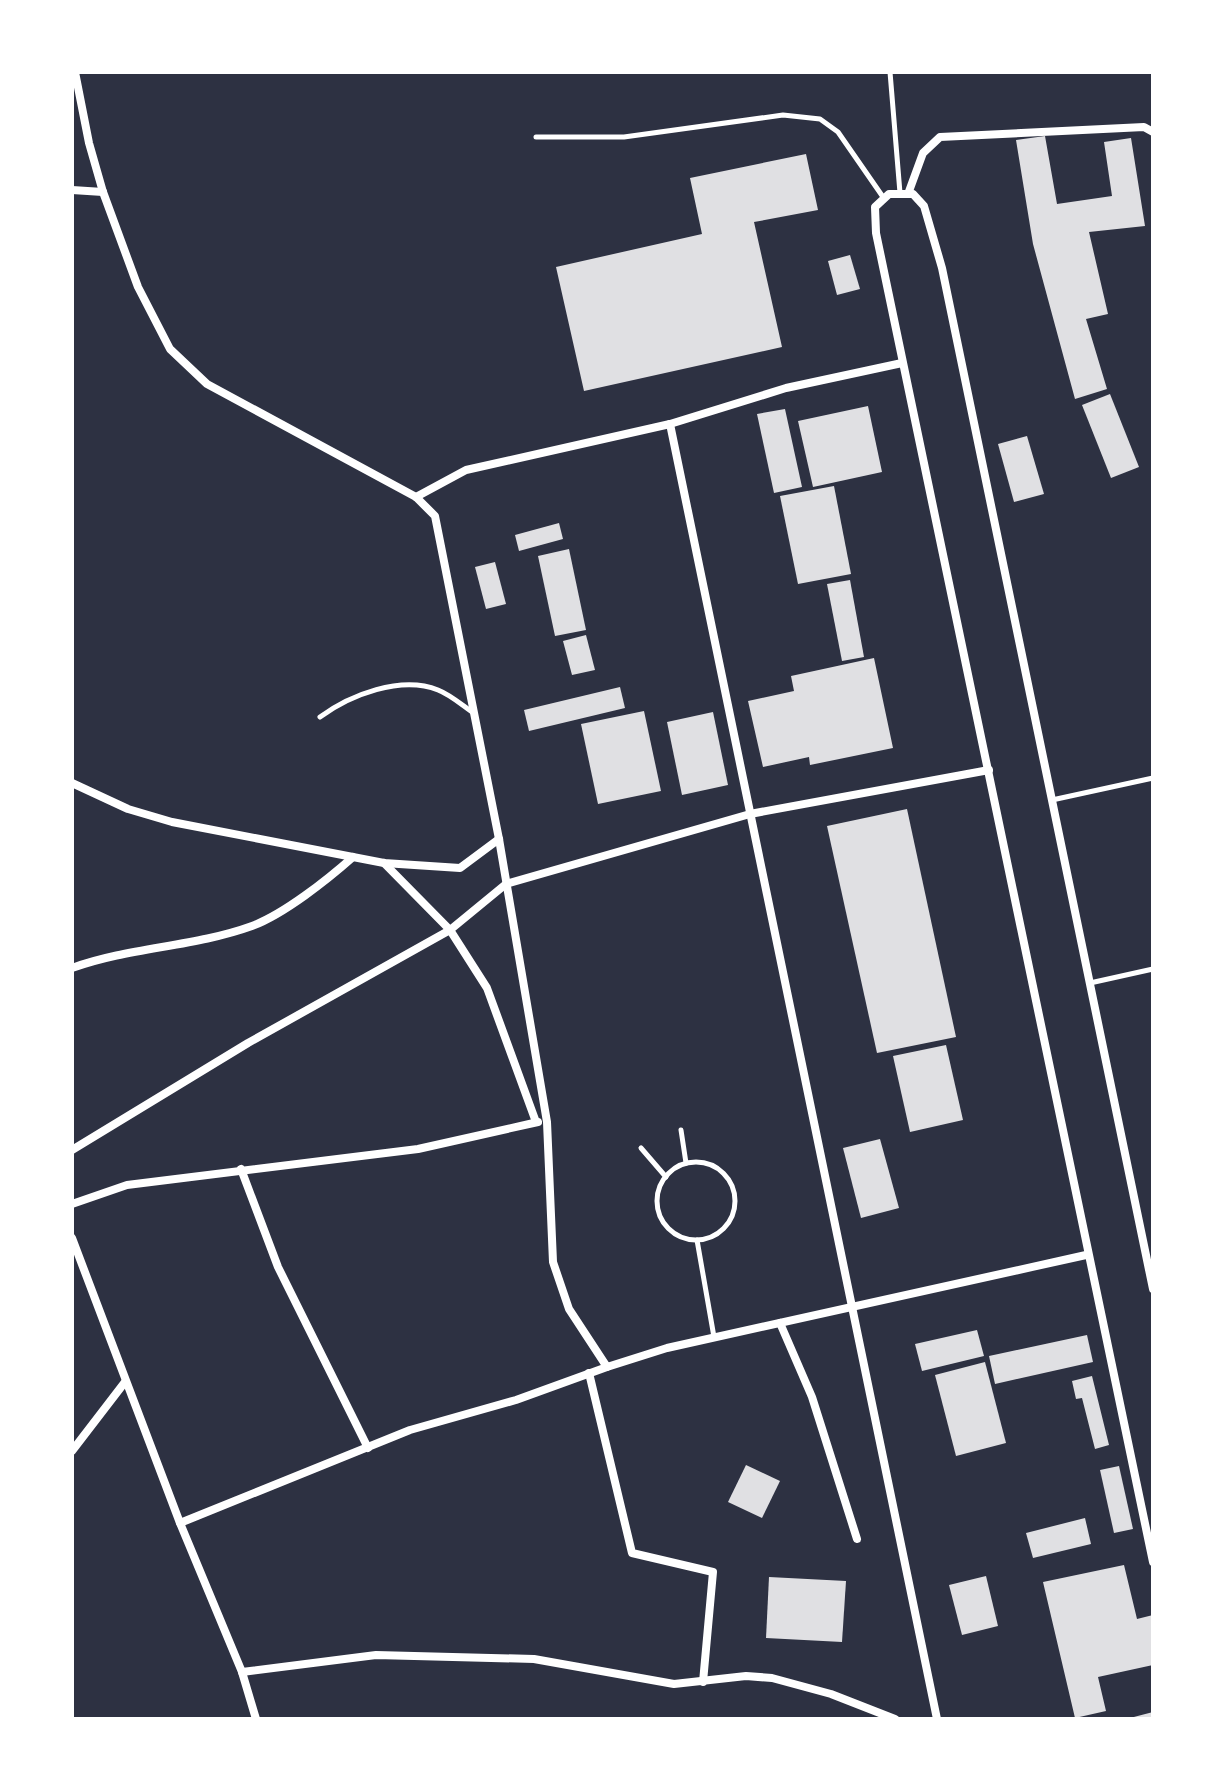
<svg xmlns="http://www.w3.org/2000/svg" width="1225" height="1791" viewBox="0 0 1225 1791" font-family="Commissioner,sans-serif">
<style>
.building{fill:#e0e0e3}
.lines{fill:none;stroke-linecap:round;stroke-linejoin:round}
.service{stroke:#fff;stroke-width:5}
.minor{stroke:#fff;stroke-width:8}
</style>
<rect width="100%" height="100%" fill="#2d3142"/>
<g class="building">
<polygon points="1045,136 1057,204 1112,196 1104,142 1131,138 1145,226 1089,232 1108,314 1086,319 1107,389 1075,399 1033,244 1016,140"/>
<polygon points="806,154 818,210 754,222 782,347 584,391 556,267 702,234 690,178"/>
<polygon points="850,255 860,289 837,295 828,261"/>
<polygon points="1110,394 1139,467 1111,478 1082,405"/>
<polygon points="868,406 882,472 813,487 798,421"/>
<polygon points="785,409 802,487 774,493 757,414"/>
<polygon points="1027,436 1044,494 1014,502 998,444"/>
<polygon points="834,486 851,574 798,584 780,496"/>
<polygon points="559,523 563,539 519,551 515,535"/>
<polygon points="569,549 586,630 555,636 538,556"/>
<polygon points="495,562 506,604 486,609 475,567"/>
<polygon points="850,580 864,657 842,661 827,584"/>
<polygon points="586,635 595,670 572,675 563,641"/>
<polygon points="874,658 893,748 810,765 809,757 763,767 748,701 794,691 791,676"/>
<polygon points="620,687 625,708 529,731 524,710"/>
<polygon points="644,711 661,791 598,804 581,724"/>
<polygon points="713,712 728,785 682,795 667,722"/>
<polygon points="907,809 956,1037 877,1053 827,826"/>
<polygon points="946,1045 963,1120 910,1132 893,1056"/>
<polygon points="880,1139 899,1208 861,1218 843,1148"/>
<polygon points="977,1330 984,1356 922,1371 915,1344"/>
<polygon points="1087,1335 1093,1362 995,1384 989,1356"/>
<polygon points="985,1362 1006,1443 956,1456 935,1375"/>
<polygon points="1092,1376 1109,1445 1095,1449 1082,1398 1076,1399 1072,1381"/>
<polygon points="746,1465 780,1481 762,1518 728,1502"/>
<polygon points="1119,1466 1133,1529 1114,1533 1100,1470"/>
<polygon points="1085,1518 1091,1544 1033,1558 1026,1533"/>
<polygon points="1124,1565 1137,1619 1153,1615 1153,1665 1098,1677 1106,1711 1075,1718 1043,1582"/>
<polygon points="986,1576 998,1626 962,1635 949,1585"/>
<polygon points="769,1577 846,1581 842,1642 766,1638"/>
<polygon points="1153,1712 1153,1719 1130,1719 1130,1718"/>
</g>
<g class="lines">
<g class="service">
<polyline points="890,72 900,193"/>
<polyline points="536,137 624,137 783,115 820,119 838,132 883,197"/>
<path d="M 320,717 C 350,695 401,675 438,690 C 451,695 463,706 475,714"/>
<polyline points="1052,800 1153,778"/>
<polyline points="1090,983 1153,969"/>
<polyline points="681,1130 686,1163"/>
<polyline points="641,1148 666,1177"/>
<circle cx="696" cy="1201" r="39"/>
<polyline points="697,1240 714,1337"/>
</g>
<g class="minor">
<polyline points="75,72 89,143 103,192 138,287 170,349 207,384 416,497 435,516 499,839 547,1122 553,1262 569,1309 607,1367 667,1348 1086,1255"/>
<polyline points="72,190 103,192"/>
<polyline points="908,194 923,153 940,137 1144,127 1153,132"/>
<polyline points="670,424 937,1719"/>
<polyline points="416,497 466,470 670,424 786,388 902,363"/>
<polyline points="72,783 128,809 172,822 384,863 460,868 499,839"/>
<polyline points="384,863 450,930 506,884 750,814 989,770"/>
<path d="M 72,968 C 130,947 194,947 252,926 C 284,914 327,880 353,857"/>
<polyline points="72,1150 248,1043 450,930 487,988 536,1122"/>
<polyline points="241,1169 278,1267 368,1448"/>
<polyline points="72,1204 127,1185 418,1149 538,1122"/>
<polyline points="72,1238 180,1523 242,1672 256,1719"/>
<polyline points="1153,1289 942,268 924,206 913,194 889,194 875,207 876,233 1153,1562"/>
<polyline points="780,1323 812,1397 857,1539"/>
<polyline points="589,1373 632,1553 713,1572 703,1682"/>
<polyline points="72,1451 125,1382"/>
<polyline points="180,1523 410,1430 516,1400 607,1367"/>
<polyline points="242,1672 376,1655 534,1659 674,1684 746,1676 772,1678 831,1694 895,1719"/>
</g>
</g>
<rect width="1225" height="1791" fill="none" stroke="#ffffff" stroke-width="148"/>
</svg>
